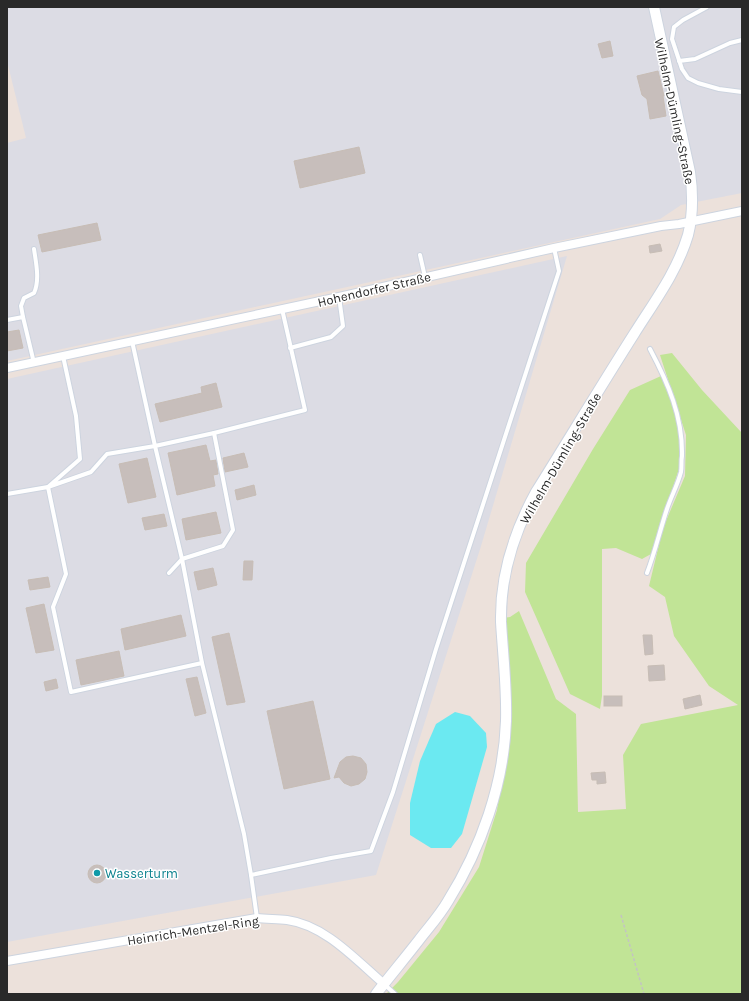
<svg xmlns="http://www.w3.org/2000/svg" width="749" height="1001" viewBox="0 0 749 1001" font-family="Karla,sans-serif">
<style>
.industrial{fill:#dcdce4}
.green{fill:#c1e496}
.water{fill:#6be9f1}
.building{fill:#c7bebb;stroke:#c7bdb5}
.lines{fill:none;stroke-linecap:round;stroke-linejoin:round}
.service-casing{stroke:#cdd4df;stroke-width:6}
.minor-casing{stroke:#cdd4df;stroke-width:10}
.tertiary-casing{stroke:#cdd4df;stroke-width:12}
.path{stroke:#c3c3c3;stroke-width:1.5;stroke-dasharray:3 2;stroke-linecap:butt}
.service{stroke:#fff;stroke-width:4}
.minor{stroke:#fff;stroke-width:8}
.tertiary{stroke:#fff;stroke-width:10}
.culture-dot{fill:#0f9aa8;stroke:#fff;stroke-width:1.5}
.labels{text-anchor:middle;stroke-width:3;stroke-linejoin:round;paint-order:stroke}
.street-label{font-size:13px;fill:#292929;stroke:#fff}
.culture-label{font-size:13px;fill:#0d838f;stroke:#fff;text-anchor:start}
</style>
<rect width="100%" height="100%" fill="#ece1db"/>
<g class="industrial">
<polygon points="7,7 742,7 742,193 681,205 660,219 7,361 7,143 26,138 7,61"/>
<polygon points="567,256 481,546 376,875 7,942 7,379"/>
</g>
<g class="green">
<polygon points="672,353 702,390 742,433 742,994 386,994 398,982 439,932 479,867 497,810 510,718 503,618 510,617 519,611 556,699 576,714 578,812 626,809 623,755 641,724 738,705 709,686 674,636 665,597 649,586 663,528 685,476 686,435 660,355"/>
<polygon points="661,376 673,405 680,435 679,469 651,554 642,559 616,548 602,549 602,696 600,709 570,694 525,592 526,563 593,449 630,390"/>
</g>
<polygon class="water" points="455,712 470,716 486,733 487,747 462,834 451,848 431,848 410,835 410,803 420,761 436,724"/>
<g class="building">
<polygon points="610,41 613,56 602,58 598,44"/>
<polygon points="658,71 664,96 663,96 666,116 650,119 647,99 642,95 637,76"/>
<polygon points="359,147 365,173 300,188 294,161"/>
<polygon points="97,223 101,240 42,252 38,235"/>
<polygon points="660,244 662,251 650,253 649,246"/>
<polygon points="19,330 23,348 7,351 7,332"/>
<polygon points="216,383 222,407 160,422 155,404 202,393 201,387"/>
<polygon points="206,445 210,461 216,460 218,474 213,475 215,486 177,495 168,453"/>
<polygon points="244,453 248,467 225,472 223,458"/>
<polygon points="147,458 156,497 128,503 119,464"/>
<polygon points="254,485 256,495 237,500 235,490"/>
<polygon points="216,512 221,533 186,540 182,519"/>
<polygon points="164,514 167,526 145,530 142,518"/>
<polygon points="244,561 253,561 252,580 243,580"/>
<polygon points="213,568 217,585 198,590 194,572"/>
<polygon points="48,577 50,587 30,590 28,580"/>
<polygon points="44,604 54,650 36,653 26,608"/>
<polygon points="181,615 186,636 125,650 121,629"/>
<polygon points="229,633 245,702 227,705 212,637"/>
<polygon points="643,635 652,635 653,654 645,655"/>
<polygon points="119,651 124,676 81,685 76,660"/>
<polygon points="664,665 665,680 649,681 648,666"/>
<polygon points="197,677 206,713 195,716 186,679"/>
<polygon points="56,679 58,688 46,691 44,682"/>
<polygon points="700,695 702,705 685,709 683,699"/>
<rect x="604" y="696" width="18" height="10"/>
<polygon points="313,701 330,779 284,789 267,711"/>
<polygon points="353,756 361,758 366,764 367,772 365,779 359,784 351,786 344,783 339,777 334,778 340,762 346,757"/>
<polygon points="605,772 606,783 597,784 597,780 592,780 591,773"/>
<circle cx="97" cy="874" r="9"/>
</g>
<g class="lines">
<defs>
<g id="service">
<polyline points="707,7 683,20 674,27 672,39 682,69 688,78 698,83 719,89 742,92"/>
<polyline points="679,61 695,59 730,43 742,40"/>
<polyline points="420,255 425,277"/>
<path d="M 23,317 L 21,306 L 24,298 L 34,293 C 40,280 36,263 34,249"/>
<polyline points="7,320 23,317 34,363"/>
<polyline points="290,348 331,337 343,326 339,297"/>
<polyline points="63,356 76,416 80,459 48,487 91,472 107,454 155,446 132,341"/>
<polyline points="7,494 48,487 66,574 53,607 71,692 202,663 244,834 251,875 257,918"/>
<polyline points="169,573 182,559 223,546 233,530 214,433"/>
<path d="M 647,573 C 655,552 660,530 667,509 C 671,497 678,484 681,472 C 682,467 681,461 682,456 C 683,417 668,383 650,349"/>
<polyline points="202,663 182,559 155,446 214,433 305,410 282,309"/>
<polyline points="251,875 331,858 371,851 393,792 436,649 559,271 554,248"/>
<polyline points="384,984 395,994"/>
</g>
<g id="minor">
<polyline points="7,368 339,297 554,248 661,226 679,224 742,211"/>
<path d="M 7,961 L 257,918 C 267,919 277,919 287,920 C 325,925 356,960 384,984"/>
</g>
<path id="tertiary" d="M 376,994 C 390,976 405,958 419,940 C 429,927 440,915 448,901 C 481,848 504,784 506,721 C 507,688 503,655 501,622 C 500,575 514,532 536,492 C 569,439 601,386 634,334 C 654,302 677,272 688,235 C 693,215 693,193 690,172 L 654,7"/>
</defs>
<use href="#service" class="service-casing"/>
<use href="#minor" class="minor-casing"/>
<use href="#tertiary" class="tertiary-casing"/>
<polyline class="path" points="621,915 644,994"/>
<use href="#service" class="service"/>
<use href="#minor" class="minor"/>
<use href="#tertiary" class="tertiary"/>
</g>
<circle class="culture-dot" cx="97" cy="873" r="4"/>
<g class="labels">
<g class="street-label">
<text transform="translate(675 111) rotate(78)" y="5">Wilhelm-Dümling-Straße</text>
<text transform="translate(374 289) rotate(-13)" y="5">Hohendorfer Straße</text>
<text transform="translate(560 458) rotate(-60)" y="5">Wilhelm-Dümling-Straße</text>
<text transform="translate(193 930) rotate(-9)" y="5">Heinrich-Mentzel-Ring</text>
</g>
<g class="culture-label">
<text x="105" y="878">Wasserturm</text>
</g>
</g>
<rect width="749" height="1001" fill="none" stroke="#292929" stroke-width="16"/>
</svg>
